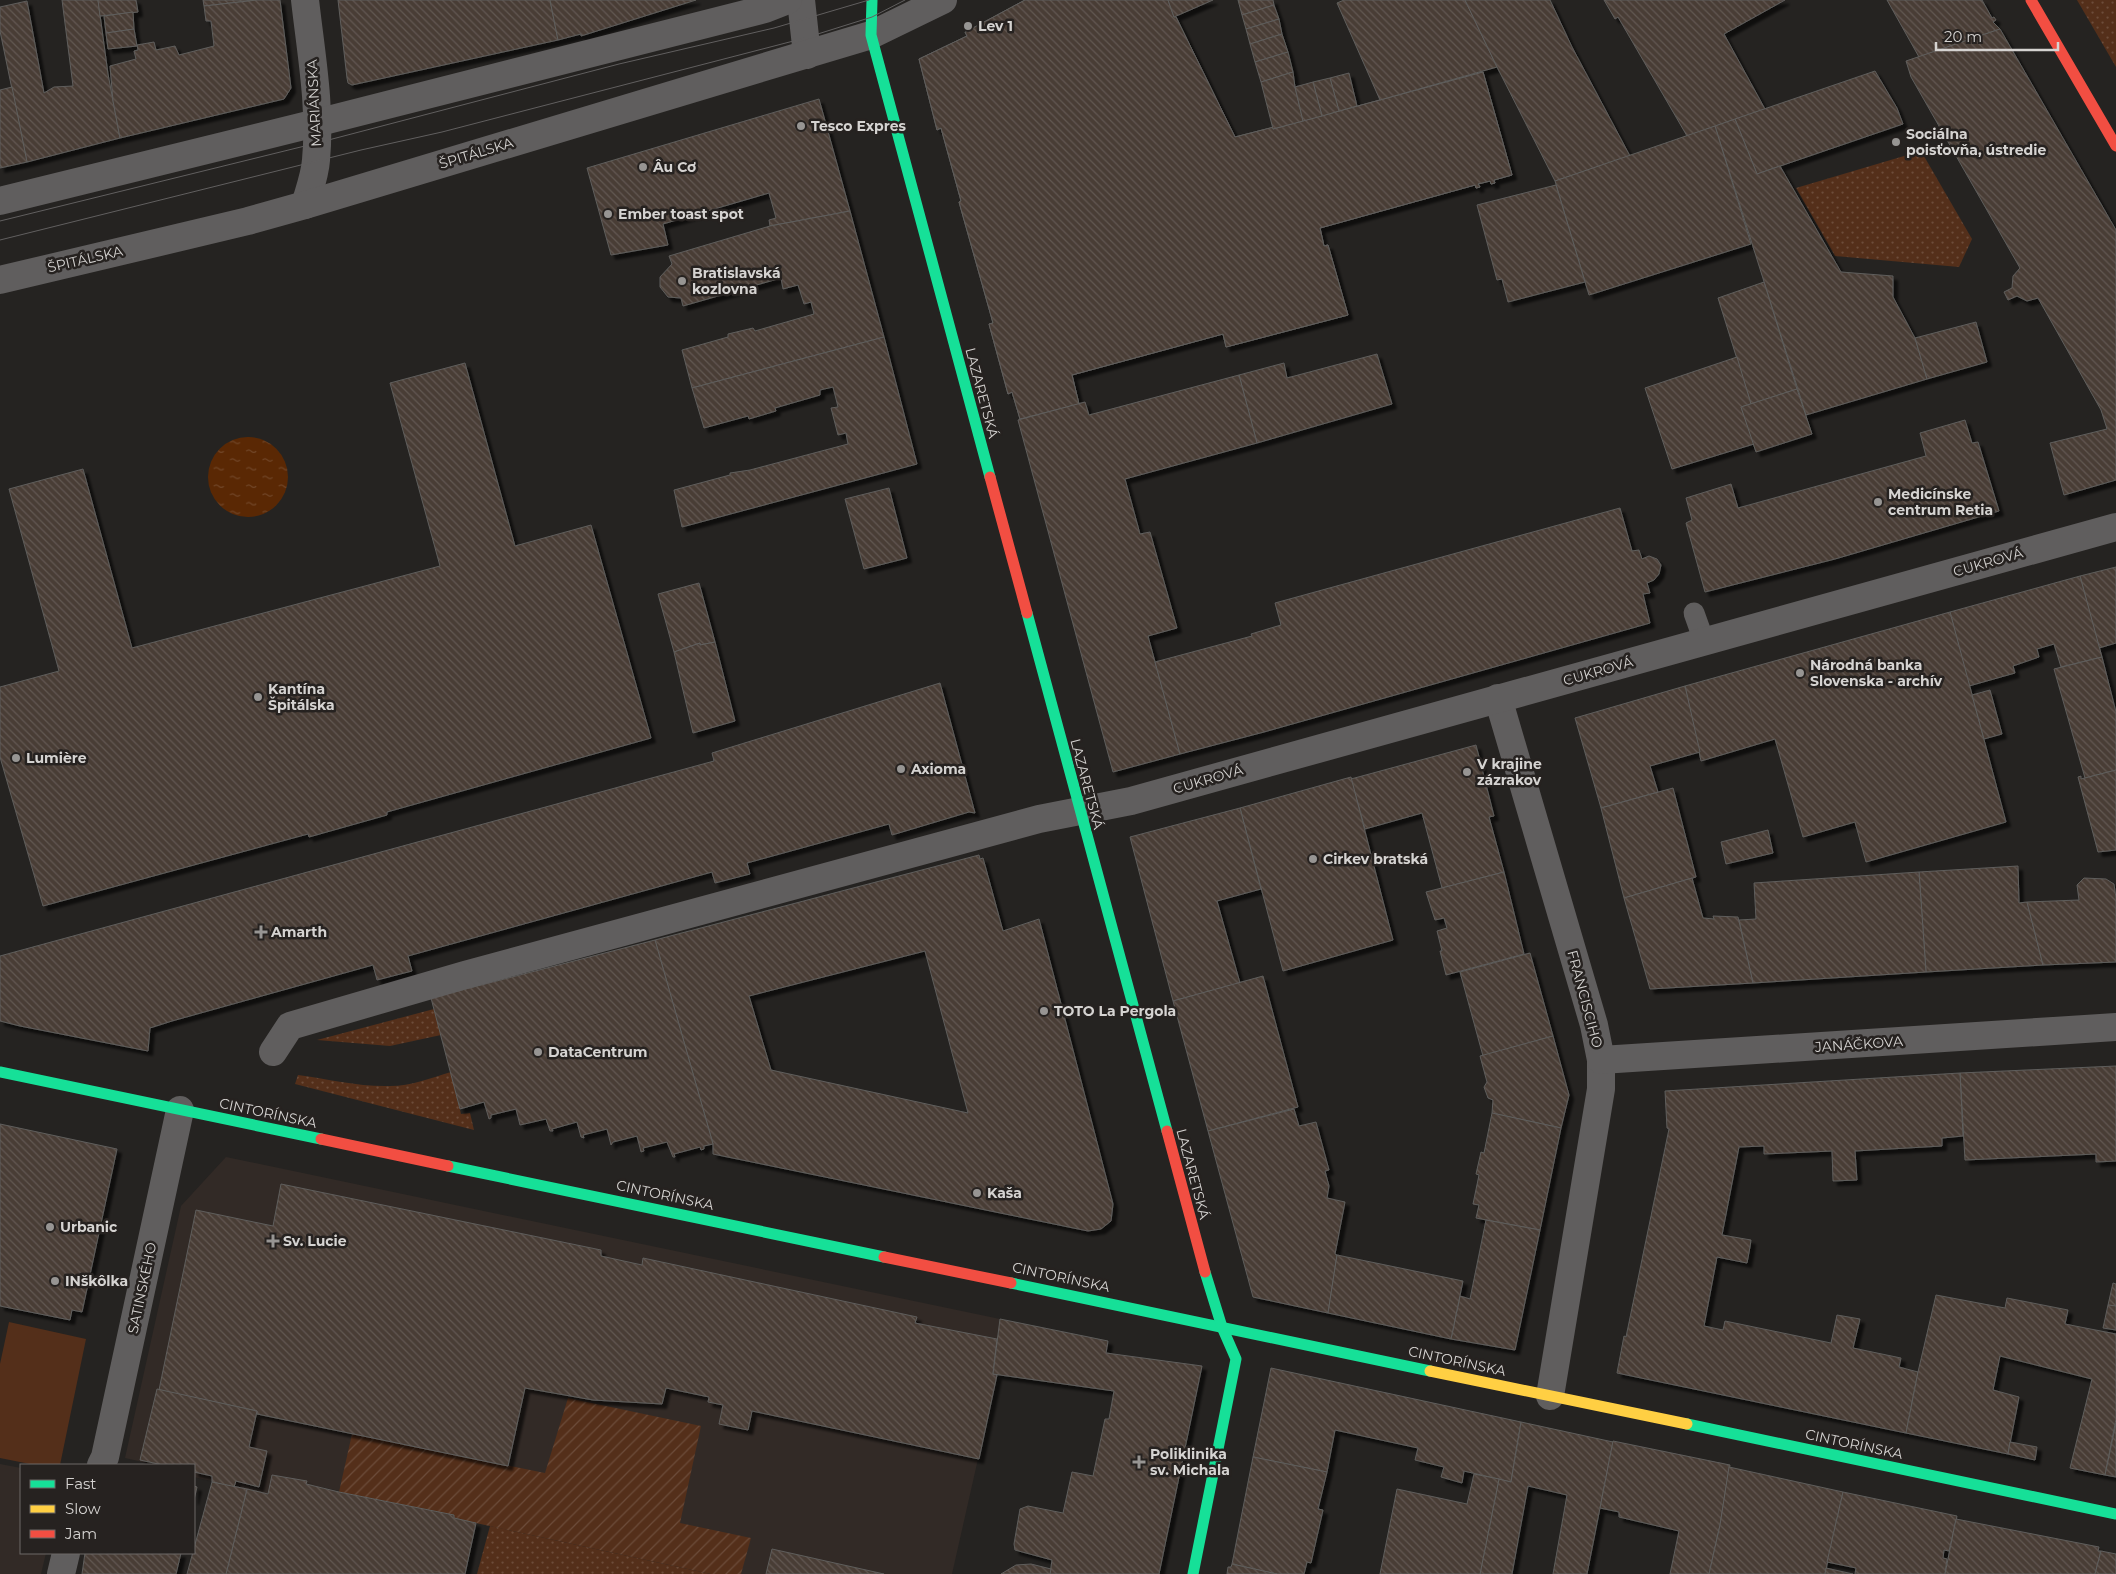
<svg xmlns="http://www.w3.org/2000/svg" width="2116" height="1574" viewBox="0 0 2116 1574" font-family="Montserrat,sans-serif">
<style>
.built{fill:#322a26}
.grass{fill:url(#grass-dots)}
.garden{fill:url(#garden-furrows)}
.pitch{fill:#542f1a}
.water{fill:url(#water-ripples)}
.building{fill:url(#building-back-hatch);stroke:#5f5e5c;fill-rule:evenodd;filter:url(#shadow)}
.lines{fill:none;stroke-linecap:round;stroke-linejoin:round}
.lane{stroke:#605e5e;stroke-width:21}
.street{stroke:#605e5e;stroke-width:28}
.fast{stroke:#16e098;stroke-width:11}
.slow{stroke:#ffcf43;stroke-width:11}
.jam{stroke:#f24e42;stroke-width:11}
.tram{stroke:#615f5f;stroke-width:1}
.poi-dot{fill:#979593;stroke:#262220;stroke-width:2}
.labels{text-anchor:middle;stroke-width:5;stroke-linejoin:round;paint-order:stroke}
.poi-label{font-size:14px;font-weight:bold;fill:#d5d3d1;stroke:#262220;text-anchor:start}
.street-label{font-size:14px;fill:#d5d3d1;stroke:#262220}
</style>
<defs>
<pattern id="grass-dots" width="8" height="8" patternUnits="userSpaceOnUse" patternTransform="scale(1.25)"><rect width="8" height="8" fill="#542f1a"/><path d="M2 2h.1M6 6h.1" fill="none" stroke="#6c4c3a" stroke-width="1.8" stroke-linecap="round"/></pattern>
<pattern id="garden-furrows" width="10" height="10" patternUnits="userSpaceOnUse" patternTransform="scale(1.25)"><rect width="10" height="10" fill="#542f1a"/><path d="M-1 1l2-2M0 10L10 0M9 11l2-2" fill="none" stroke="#6c4c3a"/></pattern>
<pattern id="water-ripples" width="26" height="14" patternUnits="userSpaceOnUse" patternTransform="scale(1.25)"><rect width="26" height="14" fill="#5a2804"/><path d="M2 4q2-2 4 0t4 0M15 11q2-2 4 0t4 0" fill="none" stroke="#714628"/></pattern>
<pattern id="building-back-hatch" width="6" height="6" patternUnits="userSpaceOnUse" patternTransform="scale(1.25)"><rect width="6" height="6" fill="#483d36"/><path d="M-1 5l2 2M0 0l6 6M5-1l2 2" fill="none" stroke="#625852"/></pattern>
<filter id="shadow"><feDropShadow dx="4.5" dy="4.5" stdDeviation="1" flood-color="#0009"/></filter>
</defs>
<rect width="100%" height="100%" fill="#252321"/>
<g class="built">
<polygon points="226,1157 1000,1319 993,1374 997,1375 952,1574 711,1574 476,1523 454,1518 454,1515 306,1484 306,1481 273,1475 268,1494 194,1477 194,1465 156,1465 125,1458 181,1206"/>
<polygon points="0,1464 21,1468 21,1553 46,1553 41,1574 0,1574"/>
</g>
<g class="grass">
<polygon points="2077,0 2116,0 2116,67"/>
<polygon points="1921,151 1972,239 1959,267 1835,256 1796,188"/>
<polygon points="434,1009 441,1035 390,1046 317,1040"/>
<path d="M 451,1072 L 461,1114 L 470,1113 L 474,1130 L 295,1084 L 298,1075 C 328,1079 360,1087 390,1086 C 411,1086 431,1078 451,1072 Z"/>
<polygon points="490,1526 711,1574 477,1574"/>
</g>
<polygon class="garden" points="568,1398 701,1426 680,1523 751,1538 741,1574 711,1574 476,1523 454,1518 454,1515 339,1492 352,1434 545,1473"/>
<polygon class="pitch" points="9,1322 86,1339 60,1465 35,1465 0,1458 0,1364"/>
<circle class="water" cx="248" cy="477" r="40"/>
<g class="building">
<polygon points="62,0 98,0 108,74 120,138 27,162 0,31 0,7 27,1 44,93 54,87 73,86"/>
<polygon points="98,0 136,0 138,12 100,16"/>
<polygon points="203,0 257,0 204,6"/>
<polygon points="257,0 280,0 291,88 284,99 120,138 113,101 110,66 136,59 134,51 138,50 137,45 154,42 156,50 175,46 179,55 214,46 211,21 206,21 204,6"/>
<polygon points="338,0 550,0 558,40 352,85 348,83 347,78"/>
<polygon points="550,0 696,0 581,36 581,34 558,40"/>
<path d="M 1025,0 L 1168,0 L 1174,17 L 1176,17 L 1235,137 L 1274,127 L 1273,129 L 1483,72 L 1512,175 L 1494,180 L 1495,183 L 1491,184 L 1490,181 L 1478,184 L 1480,187 L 1476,188 L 1475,185 L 1320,228 L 1324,246 L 1328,245 L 1348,315 L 1226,347 L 1223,334 L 1072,375 L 1079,404 L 1020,419 L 1012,392 L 1008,394 L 989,324 L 993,323 L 959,202 L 961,201 L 941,128 L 937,130 L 919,59 L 967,36 L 965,32 L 969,31 L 967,27 L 970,25 L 973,28 ZM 1123,52 L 1176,157 L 1154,162 L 1153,161 L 1138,167 L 1137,165 L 1132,167 L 1133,168 L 1061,187 L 1061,188 L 1045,191 L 1046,192 L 1023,199 L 1000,112 L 1045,91 L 1052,109 L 1051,110 L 1057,113 L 1058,110 L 1060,111 L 1099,90 L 1103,92 L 1105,86 L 1100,85 L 1092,68 ZM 1198,237 L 1219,315 L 1182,325 L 1160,247 ZM 1083,268 L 1104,346 L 1066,357 L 1046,278 Z"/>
<polygon points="1025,0 1168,0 1174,17 1176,17 1235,137 1274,127 1273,129 1483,72 1512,175 1494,180 1495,183 1491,184 1490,181 1478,184 1480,187 1476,188 1475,185 1320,228 1324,246 1328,245 1348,315 1226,347 1223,334 1072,375 1079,404 1020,419 1012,392 1008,394 989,324 993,323 959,202 961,201 941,128 937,130 919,59 967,36 965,32 969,31 967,27 970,25 973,28"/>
<polygon points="1168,0 1213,0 1174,17"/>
<polygon points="1238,0 1273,0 1274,5 1242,15"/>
<polygon points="1344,0 1465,0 1497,67 1380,100 1337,3"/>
<polygon points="1465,0 1550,0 1572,47 1630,156 1555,181 1497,67"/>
<polygon points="1604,0 1785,0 1724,34 1765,109 1687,136 1618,17 1615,19"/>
<polygon points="1887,0 1982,0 1992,18 1994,17 1996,20 1993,22 2000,29 1919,57"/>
<polygon points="1274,5 1279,19 1246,29 1242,15"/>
<polygon points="133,12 134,29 106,33 104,16"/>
<polygon points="1279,19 1282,34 1250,44 1246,29"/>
<polygon points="134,29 137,46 108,49 106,33"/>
<polygon points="2000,29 2116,230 2116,480 2064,495 2050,443 2107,429 2101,410 2038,298 2027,301 2017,296 2008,300 2004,292 2012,288 2013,276 2020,268 1911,77 1906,61"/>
<polygon points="1282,34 1288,52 1255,62 1250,44"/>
<polygon points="1288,52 1293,72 1261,82 1255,62"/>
<polygon points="1875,71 1897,108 1903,124 1757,174 1735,119"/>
<polygon points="1293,72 1295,87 1303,121 1273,129 1261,82"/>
<polygon points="1349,73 1357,106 1339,111 1330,78"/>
<polygon points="1330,78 1339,111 1322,116 1313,82"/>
<polygon points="1313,82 1322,116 1303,121 1295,87"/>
<polygon points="12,87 27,162 0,168 0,90"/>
<polygon points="819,99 850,211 770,226 769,220 776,218 769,193 663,224 668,245 611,255 587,168"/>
<polygon points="1735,119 1757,174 1780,166 1841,272 1893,276 1893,297 1915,338 1927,379 1806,415 1715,126"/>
<polygon points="1715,126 1751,244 1589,295 1555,181"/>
<polygon points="1556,185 1585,282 1508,302 1502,279 1497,280 1477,205"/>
<polygon points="850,211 884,337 692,388 682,350 728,337 728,334 753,328 755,331 814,314 811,302 804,304 798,285 783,289 781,278 683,306 681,298 668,297 660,287 660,277 672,264 669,256 770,226"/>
<polygon points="1764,282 1797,389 1751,404 1718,298"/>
<polygon points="1976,322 1987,362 1927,379 1915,338"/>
<polygon points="884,337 917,464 682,527 674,490 730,475 730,473 750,470 848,444 846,433 838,435 831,408 838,407 833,387 820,390 820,395 775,408 776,411 749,419 748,416 704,428 692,388"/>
<polygon points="1377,354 1392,404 1257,443 1239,375 1284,363 1287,378"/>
<polygon points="1737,357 1751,404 1741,407 1754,444 1672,469 1645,388"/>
<polygon points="465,363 515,546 591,525 651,738 387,812 387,815 309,837 308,834 43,906 0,757 0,687 59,671 9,489 83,469 132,648 440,566 390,383"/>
<polygon points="1239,375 1257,443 1125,479 1140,534 1150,532 1177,628 1148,636 1180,754 1113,772 1018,420 1085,402 1089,415"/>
<polygon points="1797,389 1812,434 1756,452 1741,407"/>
<polygon points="1965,420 1972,443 1978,442 1999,511 1835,559 1705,592 1686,523 1692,520 1686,498 1731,484 1738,508 1926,456 1920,433"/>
<polygon points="889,488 907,558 864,569 845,499"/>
<polygon points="1620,508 1632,551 1639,550 1642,559 1649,556 1657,559 1661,565 1659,574 1654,580 1647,583 1650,593 1643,594 1650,623 1264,732 1180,754 1155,662 1252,636 1251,634 1281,625 1275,603"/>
<polygon points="2116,567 2116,643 2099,648 2080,576"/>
<polygon points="2080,576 2102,657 2061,667 2054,644 2037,649 2039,657 2013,666 2015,673 1969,686 1950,612"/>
<polygon points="699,583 715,642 700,645 700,643 674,652 658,594"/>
<polygon points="1950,612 2006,822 1866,862 1855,822 1803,837 1775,739 1701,761 1685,686"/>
<polygon points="715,642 735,721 693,733 674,652 700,643 700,645"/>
<polygon points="2102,657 2116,712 2116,770 2085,778 2054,669"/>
<polygon points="940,683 975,813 969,812 892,835 889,824 747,863 750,874 715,883 712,872 408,956 412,971 377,980 373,965 172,1021 150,1028 148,1051 20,1026 0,1021 0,956 714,761 712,753"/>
<polygon points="1685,686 1700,752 1650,766 1658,792 1601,808 1575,718"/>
<polygon points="1990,690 2002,734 1984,739 1972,695"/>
<polygon points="1476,745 1494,816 1489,817 1504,872 1442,888 1422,813 1365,829 1351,779"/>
<polygon points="2116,770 2116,850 2098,852 2078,777 2081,776 2081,779"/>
<polygon points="1351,777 1393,940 1283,971 1240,808"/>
<polygon points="1673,788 1696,877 1624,898 1601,808"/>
<polygon points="1240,808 1261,889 1217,901 1240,983 1173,1001 1130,837"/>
<polygon points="1768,830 1773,853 1726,864 1721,842"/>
<path d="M 979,855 L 980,859 L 983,858 L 1003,931 L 1039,919 L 1113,1204 L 1111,1221 L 1101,1229 L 1088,1231 L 713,1154 L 713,1144 L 655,940 ZM 925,951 L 968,1113 L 771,1070 L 749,996 Z"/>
<polygon points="2018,866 2019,903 2027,902 2043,965 1926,972 1919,872"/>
<polygon points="1504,872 1524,954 1446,975 1440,951 1442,951 1437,931 1447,928 1444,918 1435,920 1426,892"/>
<polygon points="1919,872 1926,972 1753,983 1739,920 1756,919 1754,883"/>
<polygon points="1692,878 1703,918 1714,919 1713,916 1738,917 1753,983 1650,989 1624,898"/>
<polygon points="2084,878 2106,879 2114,884 2116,898 2116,962 2043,965 2027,902 2079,900 2077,885"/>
<polygon points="655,940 713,1144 704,1146 704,1149 701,1150 700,1147 674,1154 675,1157 673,1157 667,1142 643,1148 644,1151 641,1152 637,1136 613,1142 611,1145 607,1129 583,1135 584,1138 581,1137 577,1122 552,1129 553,1131 550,1131 546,1119 520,1125 516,1109 491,1115 491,1118 489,1119 484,1102 460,1109 431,998"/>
<polygon points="1530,953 1553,1036 1483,1056 1460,972"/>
<polygon points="1263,976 1298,1107 1208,1131 1173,1001"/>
<polygon points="1553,1036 1569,1095 1561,1128 1492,1113 1493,1100 1488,1098 1484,1087 1487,1082 1480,1056"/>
<polygon points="2116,1066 2116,1161 2096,1162 2096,1154 1965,1160 1960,1073"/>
<polygon points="1960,1073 1963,1136 1942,1138 1942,1146 1855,1151 1857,1180 1833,1181 1832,1151 1764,1154 1764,1146 1739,1147 1722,1235 1751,1240 1750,1247 1747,1263 1717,1257 1704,1326 1723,1330 1725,1321 1831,1343 1837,1315 1860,1319 1853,1348 1901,1358 1899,1367 1918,1372 1906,1433 1617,1373 1624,1336 1626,1337 1669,1129 1667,1128 1665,1091"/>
<polygon points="1294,1109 1299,1126 1316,1122 1329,1170 1325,1171 1329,1186 1327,1198 1345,1202 1335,1254 1337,1255 1328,1313 1253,1297 1208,1131"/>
<polygon points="1492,1113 1561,1128 1540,1230 1476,1218 1479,1205 1473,1204 1479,1175 1476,1174 1481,1152 1484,1153"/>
<polygon points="0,1124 117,1149 82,1312 72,1310 70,1320 0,1306"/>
<polygon points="281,1184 601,1250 601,1256 642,1265 643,1258 917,1317 915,1323 997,1339 993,1374 997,1375 979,1459 752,1411 748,1430 719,1424 723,1405 708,1402 709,1397 666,1388 662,1404 593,1400 525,1388 508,1466 257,1414 257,1411 159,1390 196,1210 273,1226"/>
<polygon points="1486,1220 1540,1230 1515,1350 1451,1339 1460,1296 1470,1299"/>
<polygon points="1337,1255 1463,1281 1451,1339 1328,1313"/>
<polygon points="2113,1283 2116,1284 2116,1306 2108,1305"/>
<polygon points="1936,1295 2005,1308 2007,1298 2068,1310 2065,1324 2116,1334 2116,1419 2105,1475 2070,1468 2092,1379 2000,1356 1993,1390 2019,1397 2008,1454 1906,1433 1918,1372"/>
<polygon points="2108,1305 2116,1306 2116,1330 2103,1328"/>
<polygon points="1000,1319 1108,1341 1106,1353 1202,1366 1159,1574 1050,1574 1052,1560 1015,1550 1014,1544 1020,1509 1028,1506 1063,1513 1072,1472 1093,1476 1105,1419 1109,1419 1114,1391 993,1374"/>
<polygon points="1271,1368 1521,1422 1511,1482 1464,1471 1462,1483 1441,1477 1444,1467 1415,1460 1418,1448 1335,1430 1327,1472 1253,1457"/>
<polygon points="157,1389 257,1411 249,1447 267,1451 259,1487 236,1481 234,1487 212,1482 212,1476 194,1472 194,1465 163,1465 140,1460"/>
<polygon points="1521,1422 1613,1442 1587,1574 1553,1574 1567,1495 1528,1486 1512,1574 1480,1574 1499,1479 1511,1482"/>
<polygon points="2116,1423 2116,1477 2105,1475"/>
<polygon points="1613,1441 1730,1465 1720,1525 1709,1574 1670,1574 1679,1531 1619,1517 1619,1512 1600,1508"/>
<polygon points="2010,1442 2037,1447 2035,1460 2008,1454"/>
<polygon points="1253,1457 1327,1472 1318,1509 1323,1510 1311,1563 1307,1562 1304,1574 1277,1574 1232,1564"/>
<polygon points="1729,1467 1843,1492 1825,1574 1709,1574 1720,1525"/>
<polygon points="1474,1474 1499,1479 1480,1574 1380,1574 1397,1489 1467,1504"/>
<polygon points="272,1475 307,1481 306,1484 339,1492 454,1515 454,1518 476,1523 465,1574 226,1574 247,1489 268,1494"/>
<polygon points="212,1482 247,1489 226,1574 187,1574"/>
<polygon points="194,1486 197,1487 194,1500"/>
<polygon points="1843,1492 1957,1516 1949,1551 1944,1550 1943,1558 1947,1559 1945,1574 1855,1574 1856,1568 1827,1562"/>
<polygon points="1956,1519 2099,1547 2098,1551 2101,1551 2095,1574 1945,1574"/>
<polygon points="772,1549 884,1574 766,1574"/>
<polygon points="2101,1551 2116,1554 2116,1574 2095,1574"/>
<polygon points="85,1553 181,1553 176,1574 82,1574"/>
<polygon points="1031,1564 1051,1569 1050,1574 1001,1574 1016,1565"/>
<polygon points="1232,1564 1277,1574 1227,1574 1228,1567 1231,1567"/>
<polygon points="1826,1568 1853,1574 1825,1574"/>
</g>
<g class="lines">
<polyline class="lane" points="1694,613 1704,641"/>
<g class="street">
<path d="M 305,0 C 311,53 321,107 316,160 C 315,175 309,191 305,205"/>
<polyline points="801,0 807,55"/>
<polyline points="0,201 316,123 765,9 788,0"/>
<polyline points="0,280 248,221 305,205 871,35 943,0"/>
<polyline points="1498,698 1594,1025 1601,1060 1601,1089 1550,1396"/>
<polyline points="273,1052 290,1026 465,975 1039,819 1131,801 2116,527"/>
<polyline points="1601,1060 2116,1027"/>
<polyline points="101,1465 105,1457 180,1110"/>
<polyline points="61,1574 66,1553"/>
</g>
<g class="fast">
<polyline points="872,0 871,35 990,477"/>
<polyline points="1027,613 1167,1131"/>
<polyline points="0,1072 321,1139"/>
<polyline points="448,1166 884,1257"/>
<polyline points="1011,1283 1430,1371"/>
<polyline points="1687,1424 2116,1514"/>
<polyline points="1193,1574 1236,1359 1222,1327 1205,1272"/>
</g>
<polyline class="slow" points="1430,1371 1687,1424"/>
<g class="jam">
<polyline points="2031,0 2116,146"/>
<polyline points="990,477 1027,613"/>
<polyline points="1167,1131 1205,1272"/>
<polyline points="321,1139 448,1166"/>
<polyline points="884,1257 1011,1283"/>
</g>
<g class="tram">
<polyline points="0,221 317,143 619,64 774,28 869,0"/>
<polyline points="0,240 361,150 442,132 805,38 872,17 905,0"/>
</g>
</g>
<g class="poi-dot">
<circle cx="968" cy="26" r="5"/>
<circle cx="801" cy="126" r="5"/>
<circle cx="1896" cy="142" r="5"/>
<circle cx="643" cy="167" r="5"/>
<circle cx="608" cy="214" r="5"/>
<circle cx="682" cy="281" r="5"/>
<circle cx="1878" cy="502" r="5"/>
<circle cx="1800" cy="673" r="5"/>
<circle cx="258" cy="697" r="5"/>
<circle cx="16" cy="758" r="5"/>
<circle cx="901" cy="769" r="5"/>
<circle cx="1467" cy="772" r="5"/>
<circle cx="1313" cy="859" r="5"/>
<path d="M258.5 924.5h5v5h5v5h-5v5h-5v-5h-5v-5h5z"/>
<circle cx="1044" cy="1011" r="5"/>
<circle cx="538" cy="1052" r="5"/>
<circle cx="977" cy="1193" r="5"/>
<circle cx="50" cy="1227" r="5"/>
<path d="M270.5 1233.5h5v5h5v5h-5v5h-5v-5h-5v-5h5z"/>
<circle cx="55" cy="1281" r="5"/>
<path d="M1136.5 1454.5h5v5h5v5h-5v5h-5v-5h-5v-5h5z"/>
</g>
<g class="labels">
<g class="poi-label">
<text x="978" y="31">Lev 1</text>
<text x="811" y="131">Tesco Expres</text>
<text x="1906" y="139">Sociálna<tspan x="1906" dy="16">poisťovňa, ústredie</tspan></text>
<text x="653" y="172">Âu Cơ</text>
<text x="618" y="219">Ember toast spot</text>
<text x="692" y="278">Bratislavská<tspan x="692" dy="16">kozlovna</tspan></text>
<text x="1888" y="499">Medicínske<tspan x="1888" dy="16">centrum Retia</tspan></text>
<text x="1810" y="670">Národná banka<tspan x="1810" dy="16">Slovenska - archív</tspan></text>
<text x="268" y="694">Kantína<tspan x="268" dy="16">Špitálska</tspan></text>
<text x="26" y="763">Lumière</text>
<text x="1477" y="769">V krajine<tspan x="1477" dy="16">zázrakov</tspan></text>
<text x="911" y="774">Axioma</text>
<text x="1323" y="864">Cirkev bratská</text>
<text x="271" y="937">Amarth</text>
<text x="1054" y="1016">TOTO La Pergola</text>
<text x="548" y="1057">DataCentrum</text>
<text x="987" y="1198">Kaša</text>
<text x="60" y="1232">Urbanic</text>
<text x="283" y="1246">Sv. Lucie</text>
<text x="65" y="1286">INškôlka</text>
<text x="1150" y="1459">Poliklinika<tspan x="1150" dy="16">sv. Michala</tspan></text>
</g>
<g class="street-label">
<text transform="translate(314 103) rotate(-93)" y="5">MARIÁNSKA</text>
<text transform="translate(476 153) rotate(-17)" y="5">ŠPITÁLSKA</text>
<text transform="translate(85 259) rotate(-13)" y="5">ŠPITÁLSKA</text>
<text transform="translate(982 393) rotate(75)" y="5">LAZARETSKÁ</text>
<text transform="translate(1988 562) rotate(-16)" y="5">CUKROVÁ</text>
<text transform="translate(1598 671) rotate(-16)" y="5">CUKROVÁ</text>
<text transform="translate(1208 779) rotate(-16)" y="5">CUKROVÁ</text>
<text transform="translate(1087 784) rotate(75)" y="5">LAZARETSKÁ</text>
<text transform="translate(1585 999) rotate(75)" y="5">FRANCISCIHO</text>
<text transform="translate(1859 1044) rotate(-4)" y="5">JANÁČKOVA</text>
<text transform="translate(268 1113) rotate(12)" y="5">CINTORÍNSKA</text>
<text transform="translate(1193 1174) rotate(75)" y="5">LAZARETSKÁ</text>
<text transform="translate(665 1195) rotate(12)" y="5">CINTORÍNSKA</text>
<text transform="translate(1061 1277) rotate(12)" y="5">CINTORÍNSKA</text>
<text transform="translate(142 1288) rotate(-78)" y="5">SATINSKÉHO</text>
<text transform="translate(1457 1361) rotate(12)" y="5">CINTORÍNSKA</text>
<text transform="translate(1854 1444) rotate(12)" y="5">CINTORÍNSKA</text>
</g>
</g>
<rect x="20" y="1464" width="175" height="90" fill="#262220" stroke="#6c6967"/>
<rect x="30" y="1480" width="25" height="8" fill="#16e098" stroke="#6c6967"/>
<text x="65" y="1489" font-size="15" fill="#d5d3d1">Fast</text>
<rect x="30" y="1505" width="25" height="8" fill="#ffcf43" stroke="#6c6967"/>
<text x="65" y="1514" font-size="15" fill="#d5d3d1">Slow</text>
<rect x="30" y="1530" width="25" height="8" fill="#f24e42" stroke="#6c6967"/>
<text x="65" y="1539" font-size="15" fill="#d5d3d1">Jam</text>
<path d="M1936 42v8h122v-8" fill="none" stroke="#d5d3d1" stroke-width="2.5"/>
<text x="1944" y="42" font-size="15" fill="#d5d3d1" stroke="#262220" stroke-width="4" paint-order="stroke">20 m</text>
</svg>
